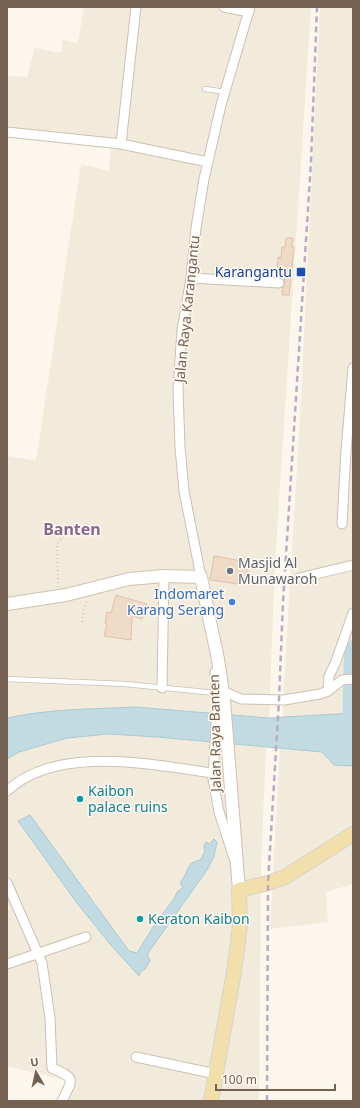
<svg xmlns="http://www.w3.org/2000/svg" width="360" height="1108" viewBox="0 0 360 1108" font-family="'Noto Sans',sans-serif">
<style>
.residential{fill:#f2eadb}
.water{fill:#c2dbe3;stroke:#a9c9d4}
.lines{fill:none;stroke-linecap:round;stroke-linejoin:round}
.river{stroke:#c2dbe3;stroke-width:14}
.building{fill:#eedac7;stroke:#dfc3a9}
.service-casing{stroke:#cdc0b3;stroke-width:6}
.minor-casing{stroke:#cdc0b3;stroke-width:11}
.secondary-casing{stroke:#cfc1b0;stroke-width:14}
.primary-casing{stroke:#d8d3ce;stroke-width:16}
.path{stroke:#d3bea9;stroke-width:1.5;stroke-dasharray:1 3;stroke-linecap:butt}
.service{stroke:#fff;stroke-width:4.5}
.minor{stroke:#fff;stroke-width:9}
.secondary{stroke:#fff;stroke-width:12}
.primary{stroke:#f2e0ac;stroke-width:14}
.rail{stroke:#bcaac5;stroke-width:2.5;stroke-dasharray:6 4;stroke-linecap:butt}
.transit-dot{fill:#1a4fb4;stroke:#fefaf3;stroke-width:1.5}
.worship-dot{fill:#6b7280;stroke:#fefaf3;stroke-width:1.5}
.shop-dot{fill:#3f7fe0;stroke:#fefaf3;stroke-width:1.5}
.culture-dot{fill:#0f9aa8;stroke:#fefaf3;stroke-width:1.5}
.labels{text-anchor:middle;stroke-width:3;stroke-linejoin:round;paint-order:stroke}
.transit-label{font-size:14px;fill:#164399;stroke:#fefaf3;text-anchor:end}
.street-label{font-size:14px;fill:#746151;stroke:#fefaf3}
.worship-label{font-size:14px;fill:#5b616d;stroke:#fefaf3;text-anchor:start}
.shop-label{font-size:14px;fill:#366cbe;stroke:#fefaf3;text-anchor:end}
.culture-label{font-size:14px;fill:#0d838f;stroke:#fefaf3;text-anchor:start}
.quarter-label{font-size:16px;font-weight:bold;fill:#87698f;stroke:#fefaf3}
</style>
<rect width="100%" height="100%" fill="#fbf7ec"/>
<g class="residential">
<polygon points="84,7 311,7 275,563 269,718 135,707 90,709 21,715 7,718 7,456 36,461 81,164 109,171 111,146 7,130 7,76 27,77 35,48 61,53 63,40 78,43"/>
<polygon points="320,7 353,7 353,713 283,718 283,701 301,400"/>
<polygon points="108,734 157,737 266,747 261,868 259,1101 59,1101 68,1081 7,1066 7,911 10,909 7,903 7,759 19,752 67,738"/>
<polygon points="280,748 322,752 334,765 353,766 353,884 326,892 328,922 270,929"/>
</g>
<g class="water">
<path d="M 135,707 L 269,718 L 353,713 L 353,766 L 334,765 L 322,752 L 157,737 L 108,734 L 67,738 L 19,752 L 7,759 L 7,718 C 48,709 93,709 135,707 Z"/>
<path d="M 30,815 L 129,951 L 137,953 L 155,924 L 174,899 L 177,892 L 183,888 L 180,882 C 186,877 186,869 192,863 C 195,861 199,861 201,859 L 205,851 L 204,846 L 206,842 L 209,844 L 214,839 L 217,842 L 214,856 L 207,870 L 148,953 L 148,957 L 150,961 L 145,969 L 141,971 L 139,976 L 110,944 L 77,903 L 18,821 Z"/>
</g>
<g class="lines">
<polyline class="river" points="349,733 351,651 353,647"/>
</g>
<g class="building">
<polygon points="286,238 293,238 292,247 294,247 289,295 282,295 283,287 285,284 284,274 277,273 278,257 281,258 282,247 285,247"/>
<polygon points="214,556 249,562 246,585 210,580"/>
<polygon points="116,595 147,604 142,619 132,616 131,640 104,636 107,624 105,623 107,612 111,613"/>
</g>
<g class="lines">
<defs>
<g id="service">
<polyline points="205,89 225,92"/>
<polyline points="7,679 125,684 216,693"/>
</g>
<g id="minor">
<polyline points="224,7 249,12"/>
<polyline points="7,132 121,144 208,162"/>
<polyline points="121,144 136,7"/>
<polyline points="191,278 279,283"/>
<polyline points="342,524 346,451 353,368"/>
<polyline points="201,577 184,491 180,447 178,389 182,330 191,278 196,228 204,179 221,105 250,7"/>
<polyline points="299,578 353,565"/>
<polyline points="215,672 217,707 213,779 219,812 234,858"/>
<polyline points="162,688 164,576"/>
<polyline points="223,691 241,699 284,700 320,694 328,691 342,680 353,679"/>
<polyline points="328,691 329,676 335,664 353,613"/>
<path d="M 7,791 C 57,744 152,765 213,773"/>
<path d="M 7,883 L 42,963 L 50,1018 L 52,1068 C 76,1078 73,1079 62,1101"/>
<polyline points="7,964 86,937"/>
<polyline points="136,1057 216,1074"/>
</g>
<polyline id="secondary" points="7,604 66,595 129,579 164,576 201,577 210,622 218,659 224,700 239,890"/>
<polyline id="primary" points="211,1101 234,972 240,926 239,890 268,883 285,877 353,834"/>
</defs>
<use href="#service" class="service-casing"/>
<use href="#minor" class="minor-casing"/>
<use href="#secondary" class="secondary-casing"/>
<use href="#primary" class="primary-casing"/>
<g class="path">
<polyline points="58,587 57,544 66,532"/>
<polyline points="82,622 84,608 88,599"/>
</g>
<use href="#service" class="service"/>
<use href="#minor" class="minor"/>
<use href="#secondary" class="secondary"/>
<use href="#primary" class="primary"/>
<polyline class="rail" points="267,1101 268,883 279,700 283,602 311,162 317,7"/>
</g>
<rect class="transit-dot" x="296" y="267" width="10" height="10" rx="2"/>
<circle class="worship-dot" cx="230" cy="571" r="4"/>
<circle class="shop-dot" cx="232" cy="602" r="4"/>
<g class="culture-dot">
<circle cx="80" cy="799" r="4"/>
<circle cx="140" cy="919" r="4"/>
</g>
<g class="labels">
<g class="transit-label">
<text x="292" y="277">Karangantu</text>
</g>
<g class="street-label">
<text transform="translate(187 309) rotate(-84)" y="5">Jalan Raya Karangantu</text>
<text transform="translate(215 733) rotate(-91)" y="5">Jalan Raya Banten</text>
</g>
<g class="worship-label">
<text x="238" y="568">Masjid Al<tspan x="238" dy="16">Munawaroh</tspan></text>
</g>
<g class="shop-label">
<text x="224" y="599">Indomaret<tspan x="224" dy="16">Karang Serang</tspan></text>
</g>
<g class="culture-label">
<text x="88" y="796">Kaibon<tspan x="88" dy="16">palace ruins</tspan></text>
<text x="148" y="924">Keraton Kaibon</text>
</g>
<g class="quarter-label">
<text x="72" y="535">Banten</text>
</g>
</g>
<rect width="360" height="1108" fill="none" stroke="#746151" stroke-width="16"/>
<g transform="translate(36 1072) rotate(351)" stroke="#fefaf3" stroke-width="3" paint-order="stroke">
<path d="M0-3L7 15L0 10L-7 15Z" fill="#746151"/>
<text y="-6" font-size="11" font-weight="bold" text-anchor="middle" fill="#746151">U</text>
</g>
<path d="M216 1084v6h119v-6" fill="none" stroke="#746151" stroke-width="2"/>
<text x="222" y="1084" font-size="12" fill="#746151" stroke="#fefaf3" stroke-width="3" paint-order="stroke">100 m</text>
</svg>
